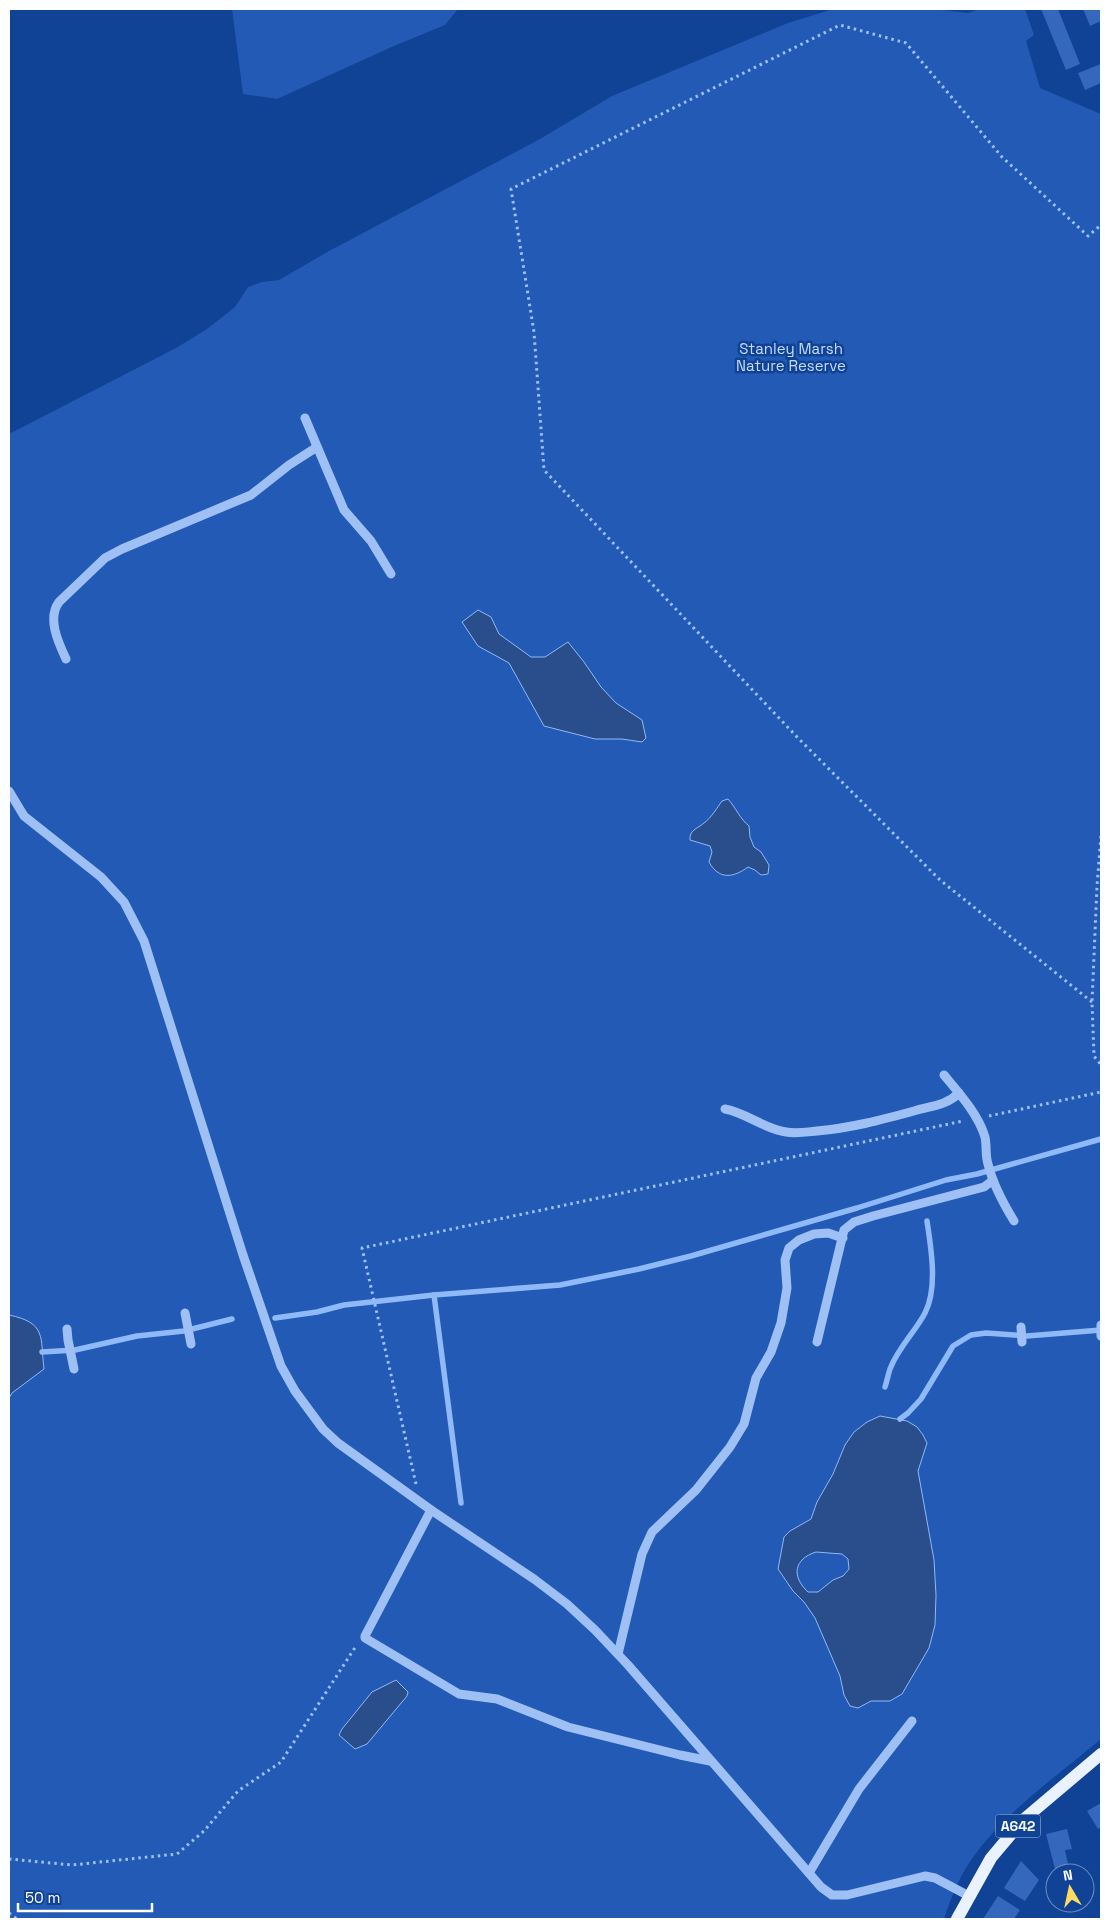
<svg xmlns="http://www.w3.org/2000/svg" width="1110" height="1928" viewBox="0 0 1110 1928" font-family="'Space Grotesk',sans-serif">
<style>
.green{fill:#225ab5}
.water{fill:#2a4e8c;stroke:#90b9f7;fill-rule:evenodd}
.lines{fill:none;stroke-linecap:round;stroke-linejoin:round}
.stream{stroke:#90b9f7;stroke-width:5.5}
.building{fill:#3468bc}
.path{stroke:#9fc0f4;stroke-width:3;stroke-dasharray:2.5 4;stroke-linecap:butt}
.minor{stroke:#9fc0f4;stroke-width:9}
.major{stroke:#ebf2ff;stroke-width:12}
.labels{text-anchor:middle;stroke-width:5;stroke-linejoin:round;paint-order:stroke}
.shield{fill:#104295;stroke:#b7c6df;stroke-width:1}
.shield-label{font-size:14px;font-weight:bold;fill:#fff}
.park-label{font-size:15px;fill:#c7dcfe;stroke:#104295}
</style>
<rect width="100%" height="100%" fill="#104295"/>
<g class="green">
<polygon points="232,9 458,9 445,25 394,46 277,99 243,94"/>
<path d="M 833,9 L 934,9 L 968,13 L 979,9 L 1025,9 L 1034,35 L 1026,41 L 1040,88 L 1101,114 L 1101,1739 C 1054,1779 994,1819 963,1873 C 955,1888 949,1903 944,1919 L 9,1919 L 9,434 L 176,348 L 207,329 L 235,307 L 248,287 L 262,282 L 279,280 L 329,251 L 540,139 L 612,96 L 788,23 Z"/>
</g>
<g class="water">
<polygon points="478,610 491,617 499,634 531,657 545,657 568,642 584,662 601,687 616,703 642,720 646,738 642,742 622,739 595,739 544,726 509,663 478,646 462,622"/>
<path d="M 728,799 C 736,808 740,819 749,826 L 750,837 L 754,847 L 761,852 L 769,865 L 768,874 L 761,875 L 755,870 L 748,867 C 733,878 719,880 709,862 L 712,852 L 710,846 L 690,840 C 689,830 697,829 704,823 C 711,818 717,808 722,801 Z"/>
<path d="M 9,1315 C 47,1323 40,1337 44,1369 L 12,1393 L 9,1398 Z"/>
<path d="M 880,1416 L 907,1421 L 917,1427 L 923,1435 L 927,1443 L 918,1471 L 934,1560 L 936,1595 L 935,1625 L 929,1648 L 902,1694 L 890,1701 L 871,1701 L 858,1708 L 850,1706 L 844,1695 L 840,1676 L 815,1618 L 804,1602 L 793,1591 L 778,1569 L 784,1537 L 790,1531 L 811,1519 L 817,1502 L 833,1474 L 845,1445 L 854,1432 L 867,1422 ZM 816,1552 L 842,1554 L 848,1559 L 849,1569 L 843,1576 L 833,1580 L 818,1592 L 808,1592 C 791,1576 794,1559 816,1552 Z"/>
<polygon points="396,1680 408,1692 407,1696 367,1744 355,1749 339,1735 342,1729 372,1692"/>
</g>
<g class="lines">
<g class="stream">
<polyline points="434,1295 461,1503"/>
<polyline points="275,1318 317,1312 344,1305 434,1295 560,1285 639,1269 691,1256 857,1208 946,1180 977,1174 1101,1139"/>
<polyline points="42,1352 75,1350 137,1336 184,1331 232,1319"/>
<path d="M 885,1387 C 887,1381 888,1375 890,1369 C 898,1348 915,1332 925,1313 C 938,1288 931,1248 927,1221"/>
<polyline points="900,1419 908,1413 921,1399 953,1346 971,1335 986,1333 1027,1336 1101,1330"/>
</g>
</g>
<g class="building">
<polygon points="1041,9 1058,9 1080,64 1066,70"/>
<polygon points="1083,9 1101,9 1101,21 1090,26"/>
<polygon points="1101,64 1101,83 1085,90 1078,73"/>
<polygon points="1101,1803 1101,1827 1098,1829 1087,1811"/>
<polygon points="1067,1829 1072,1849 1065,1850 1070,1873 1056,1873 1046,1834"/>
<polygon points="1021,1861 1039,1880 1025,1901 1004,1888"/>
<polygon points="998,1896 1020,1910 1014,1919 983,1919"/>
</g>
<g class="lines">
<g class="path">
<polyline points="1101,836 1097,886 1092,1002 1094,1056 1101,1065"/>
<polyline points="1092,1002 940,880 798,738 544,470 534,332 511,189 840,25 906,43 1002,157 1088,236 1101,225"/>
<polyline points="989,1116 1101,1092"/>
<polyline points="416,1484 362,1248 963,1121"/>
<polyline points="9,1859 72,1865 177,1854 204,1831 238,1791 281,1762 356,1646"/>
<polyline points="9,1913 17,1919"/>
</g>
<g class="minor">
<polyline points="305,418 344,510 371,541 391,574"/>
<path d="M 66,659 C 58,642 47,618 59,602 L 105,558 L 122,549 L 251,495 L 289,465 L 317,447"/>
<polyline points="9,791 24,816 101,877 112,889 124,902 144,941 243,1255 281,1366 295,1391 323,1429 338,1443 431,1510 534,1579 567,1604 595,1630 628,1665 821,1887 832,1895 847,1895 925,1876 935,1878 969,1896"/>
<path d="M 944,1075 C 959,1093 978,1114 985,1137 C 987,1146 985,1155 988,1164 C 993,1185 1003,1203 1014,1221"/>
<path d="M 725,1109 C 747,1113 764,1129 786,1132 C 796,1134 807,1132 817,1131 C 851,1128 881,1120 914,1111 C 930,1106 946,1106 959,1093"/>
<polyline points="185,1313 191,1344"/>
<polyline points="1101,1325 1101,1336"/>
<polyline points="1021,1327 1022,1342"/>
<polyline points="67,1329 68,1340 74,1369"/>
<polyline points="817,1342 844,1230 854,1222 873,1216 984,1187 992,1181"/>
<polyline points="431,1510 365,1636 365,1638 459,1694 497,1699 568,1727 680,1755 710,1761"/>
<polyline points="618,1654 642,1554 652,1532 696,1490 730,1447 744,1424 756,1378 771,1352 781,1323 787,1288 785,1260 789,1248 799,1240 814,1234 828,1233 843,1238"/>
<polyline points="809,1873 859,1789 912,1721"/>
</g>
<polyline class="major" points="957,1919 991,1858 1023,1820 1101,1754"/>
</g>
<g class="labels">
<rect class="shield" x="995.5" y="1814.5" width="45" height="23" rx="4"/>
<g class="shield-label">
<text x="1018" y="1831">A642</text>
</g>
<g class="park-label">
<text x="791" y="354">Stanley Marsh<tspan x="791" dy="17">Nature Reserve</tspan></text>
</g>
</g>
<rect width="1110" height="1928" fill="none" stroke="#ffffff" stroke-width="20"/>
<g transform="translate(1070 1888) rotate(351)"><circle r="24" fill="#104295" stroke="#708ebf"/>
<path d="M0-4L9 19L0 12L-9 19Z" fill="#ffdc61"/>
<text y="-8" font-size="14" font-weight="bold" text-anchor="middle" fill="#ffffff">N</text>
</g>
<path d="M18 1903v8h134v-8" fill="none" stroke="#ffffff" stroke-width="2.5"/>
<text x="25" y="1903" font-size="15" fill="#ffffff" stroke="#104295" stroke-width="4" paint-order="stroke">50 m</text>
</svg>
